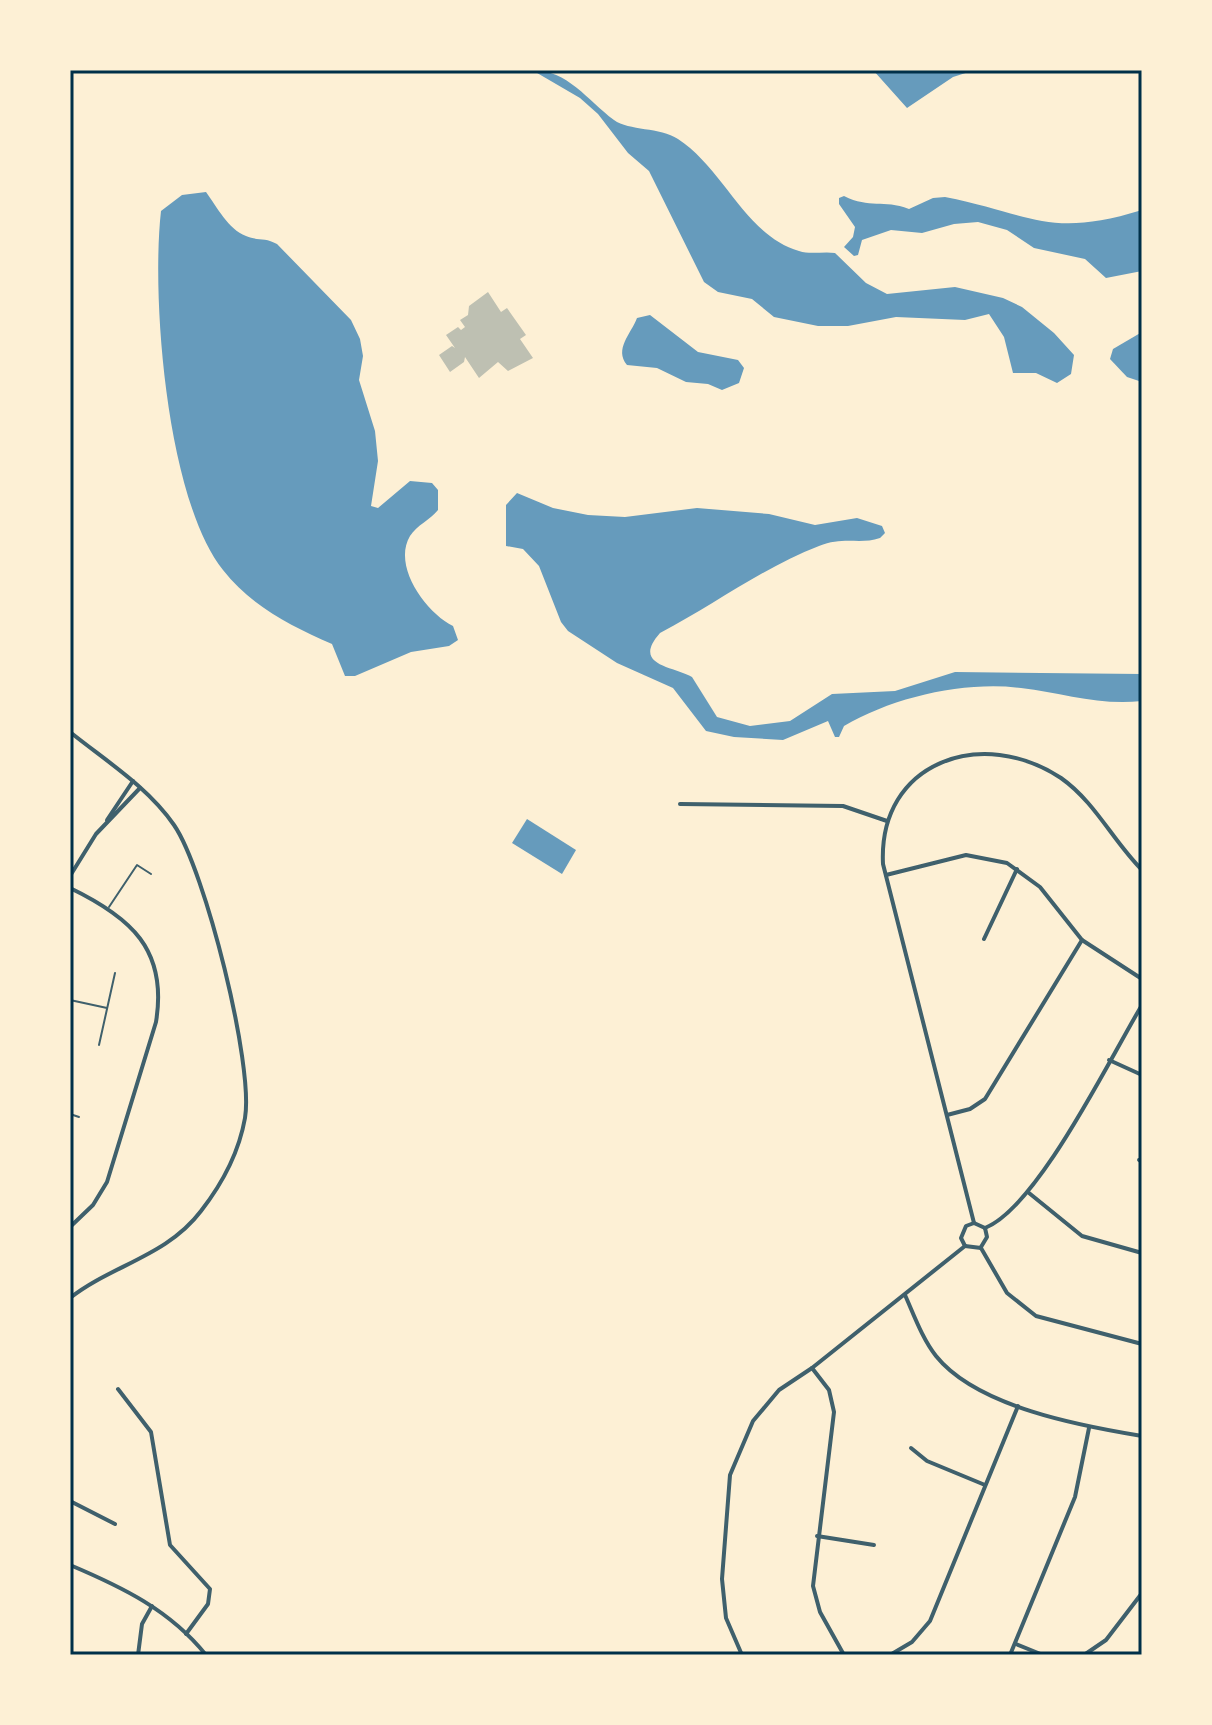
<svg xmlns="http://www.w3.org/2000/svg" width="1212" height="1725" viewBox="0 0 1212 1725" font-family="'DejaVu Sans',sans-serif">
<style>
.water{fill:#669bbc}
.building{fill:#bec0b2}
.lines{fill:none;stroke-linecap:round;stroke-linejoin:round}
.service{stroke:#3f606c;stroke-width:2}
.minor{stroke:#3f606c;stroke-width:4}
.tertiary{stroke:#3f606c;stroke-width:4}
.neatline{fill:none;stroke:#003049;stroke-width:3}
</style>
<rect width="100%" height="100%" fill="#fdf0d5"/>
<g class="water">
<path d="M 532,70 C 568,70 587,100 614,120 C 629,131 660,127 678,139 C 724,169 745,235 799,251 C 811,255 823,251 835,253 L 866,283 L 887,294 L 955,287 L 1003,298 L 1022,307 L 1054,333 L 1074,355 L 1071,374 L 1057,383 L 1036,373 L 1013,373 L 1004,337 L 989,314 L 965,320 L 896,317 L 848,326 L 818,326 L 774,317 L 752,299 L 718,292 L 704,282 L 649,171 L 628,153 L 598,114 L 580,98 Z"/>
<polygon points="873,70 975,70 953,77 907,108"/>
<path d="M 206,192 C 217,207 228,229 246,236 C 257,241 265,237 277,244 L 351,320 L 360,339 L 363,356 L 359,380 L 375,431 L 378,461 L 371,506 L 378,508 L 410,481 L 432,483 L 438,490 L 438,510 C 430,520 417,525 410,536 C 392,566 426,613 453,626 L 458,640 L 449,646 L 411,652 L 355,676 L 345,676 L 332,644 C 291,626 251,606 223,570 C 167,500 151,299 161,211 L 182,195 Z"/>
<path d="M 844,196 C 870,209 883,199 909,209 L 933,198 L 945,197 C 1032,214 1048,239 1142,210 L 1142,271 L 1106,278 L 1085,259 L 1034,248 L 1007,230 L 978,222 L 954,224 L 922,233 L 891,230 L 862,240 L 858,255 L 854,256 L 844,247 L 853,237 L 855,227 L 839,204 L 839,198 Z"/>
<path d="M 650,315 L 698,352 L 738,360 L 744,368 L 739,383 L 722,390 L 708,384 L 686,382 L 657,368 L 627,365 C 614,349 631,334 637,318 Z"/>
<polygon points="1142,332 1142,382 1127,377 1110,359 1113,349"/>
<path d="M 517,493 L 553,508 L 588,515 L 625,517 L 697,508 L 769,514 L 815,525 L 857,518 L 882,526 L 885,533 L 880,538 C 860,545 844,536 819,546 C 762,568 714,605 660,633 C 631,666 674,666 692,677 L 717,717 L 750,726 L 790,721 L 832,694 L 895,691 L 955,672 L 1142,674 L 1142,701 C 1100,706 1063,693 1021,688 C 964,681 894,697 844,726 L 839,737 L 835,737 L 828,721 L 783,740 L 734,737 L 706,731 L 673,688 L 617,663 L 568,631 L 561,622 L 539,566 L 523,549 L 506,546 L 506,505 Z"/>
<polygon points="527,819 576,850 562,874 512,843"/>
</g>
<polygon class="building" points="488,292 501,312 507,308 526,335 520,339 533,358 508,371 498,362 479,378 465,357 464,362 450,372 439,355 452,346 455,348 446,335 458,327 461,330 465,327 460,320 468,315 469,306"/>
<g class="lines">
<g class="service">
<polyline points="109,907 137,865 151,874"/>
<polyline points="70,1000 107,1008"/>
<polyline points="99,1045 115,973"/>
<polyline points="70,1114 79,1117"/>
</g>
<g class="minor">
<polyline points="680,804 843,806 887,821"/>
<polyline points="107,820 133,781"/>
<polyline points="886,875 966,855 1007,863 1040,887 1082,940 1142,979"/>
<polyline points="70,876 96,834 140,788"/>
<path d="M 70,888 C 130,917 168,949 156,1022 L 107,1182 L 93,1205 L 70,1227"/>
<polyline points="984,939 1017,869"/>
<polyline points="1109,1060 1142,1075"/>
<polyline points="947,1115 970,1109 985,1099 1082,940"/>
<polyline points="1139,1160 1142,1161"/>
<polyline points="1029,1193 1082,1236 1142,1253"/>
<path d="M 905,1295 C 914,1315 922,1338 936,1356 C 977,1407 1081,1426 1142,1436"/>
<polyline points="812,1368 829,1390 834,1412 813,1586 820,1612 844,1655"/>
<polyline points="118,1389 151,1432 170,1545 210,1589 208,1604 186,1634"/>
<polyline points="911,1448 927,1461 985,1485"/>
<polyline points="70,1501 115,1524"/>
<polyline points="817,1536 874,1545"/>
<path d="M 70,1565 C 122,1587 170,1610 206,1655"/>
<polyline points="1016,1644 1043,1655"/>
<polyline points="138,1655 142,1624 152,1606"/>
<polyline points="890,1655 912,1642 930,1621 1018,1406"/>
<polyline points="1010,1655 1075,1497 1089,1428"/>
<polyline points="1084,1655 1106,1640 1142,1593"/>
</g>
<g class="tertiary">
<path d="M 70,732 C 106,761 148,787 174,825 C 205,870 254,1065 245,1118 C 239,1152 222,1184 201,1211 C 167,1256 112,1265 70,1298"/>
<path d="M 974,1223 L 883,864 C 878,761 983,726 1061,778 C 1095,802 1113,841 1142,870"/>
<path d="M 985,1228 C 1038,1207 1110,1058 1142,1005"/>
<polyline points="965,1246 961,1238 966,1226 974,1223 985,1228"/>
<polyline points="965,1246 981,1248"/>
<polyline points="981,1247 987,1237 985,1228"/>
<polyline points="981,1248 1007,1293 1036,1316 1142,1344"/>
<polyline points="742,1655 726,1618 722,1579 730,1475 753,1421 779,1390 812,1368 965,1246"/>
</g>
</g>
<rect width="1212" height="1725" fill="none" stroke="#fdf0d5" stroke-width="144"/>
<rect x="72" y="72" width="1068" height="1581" class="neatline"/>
</svg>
